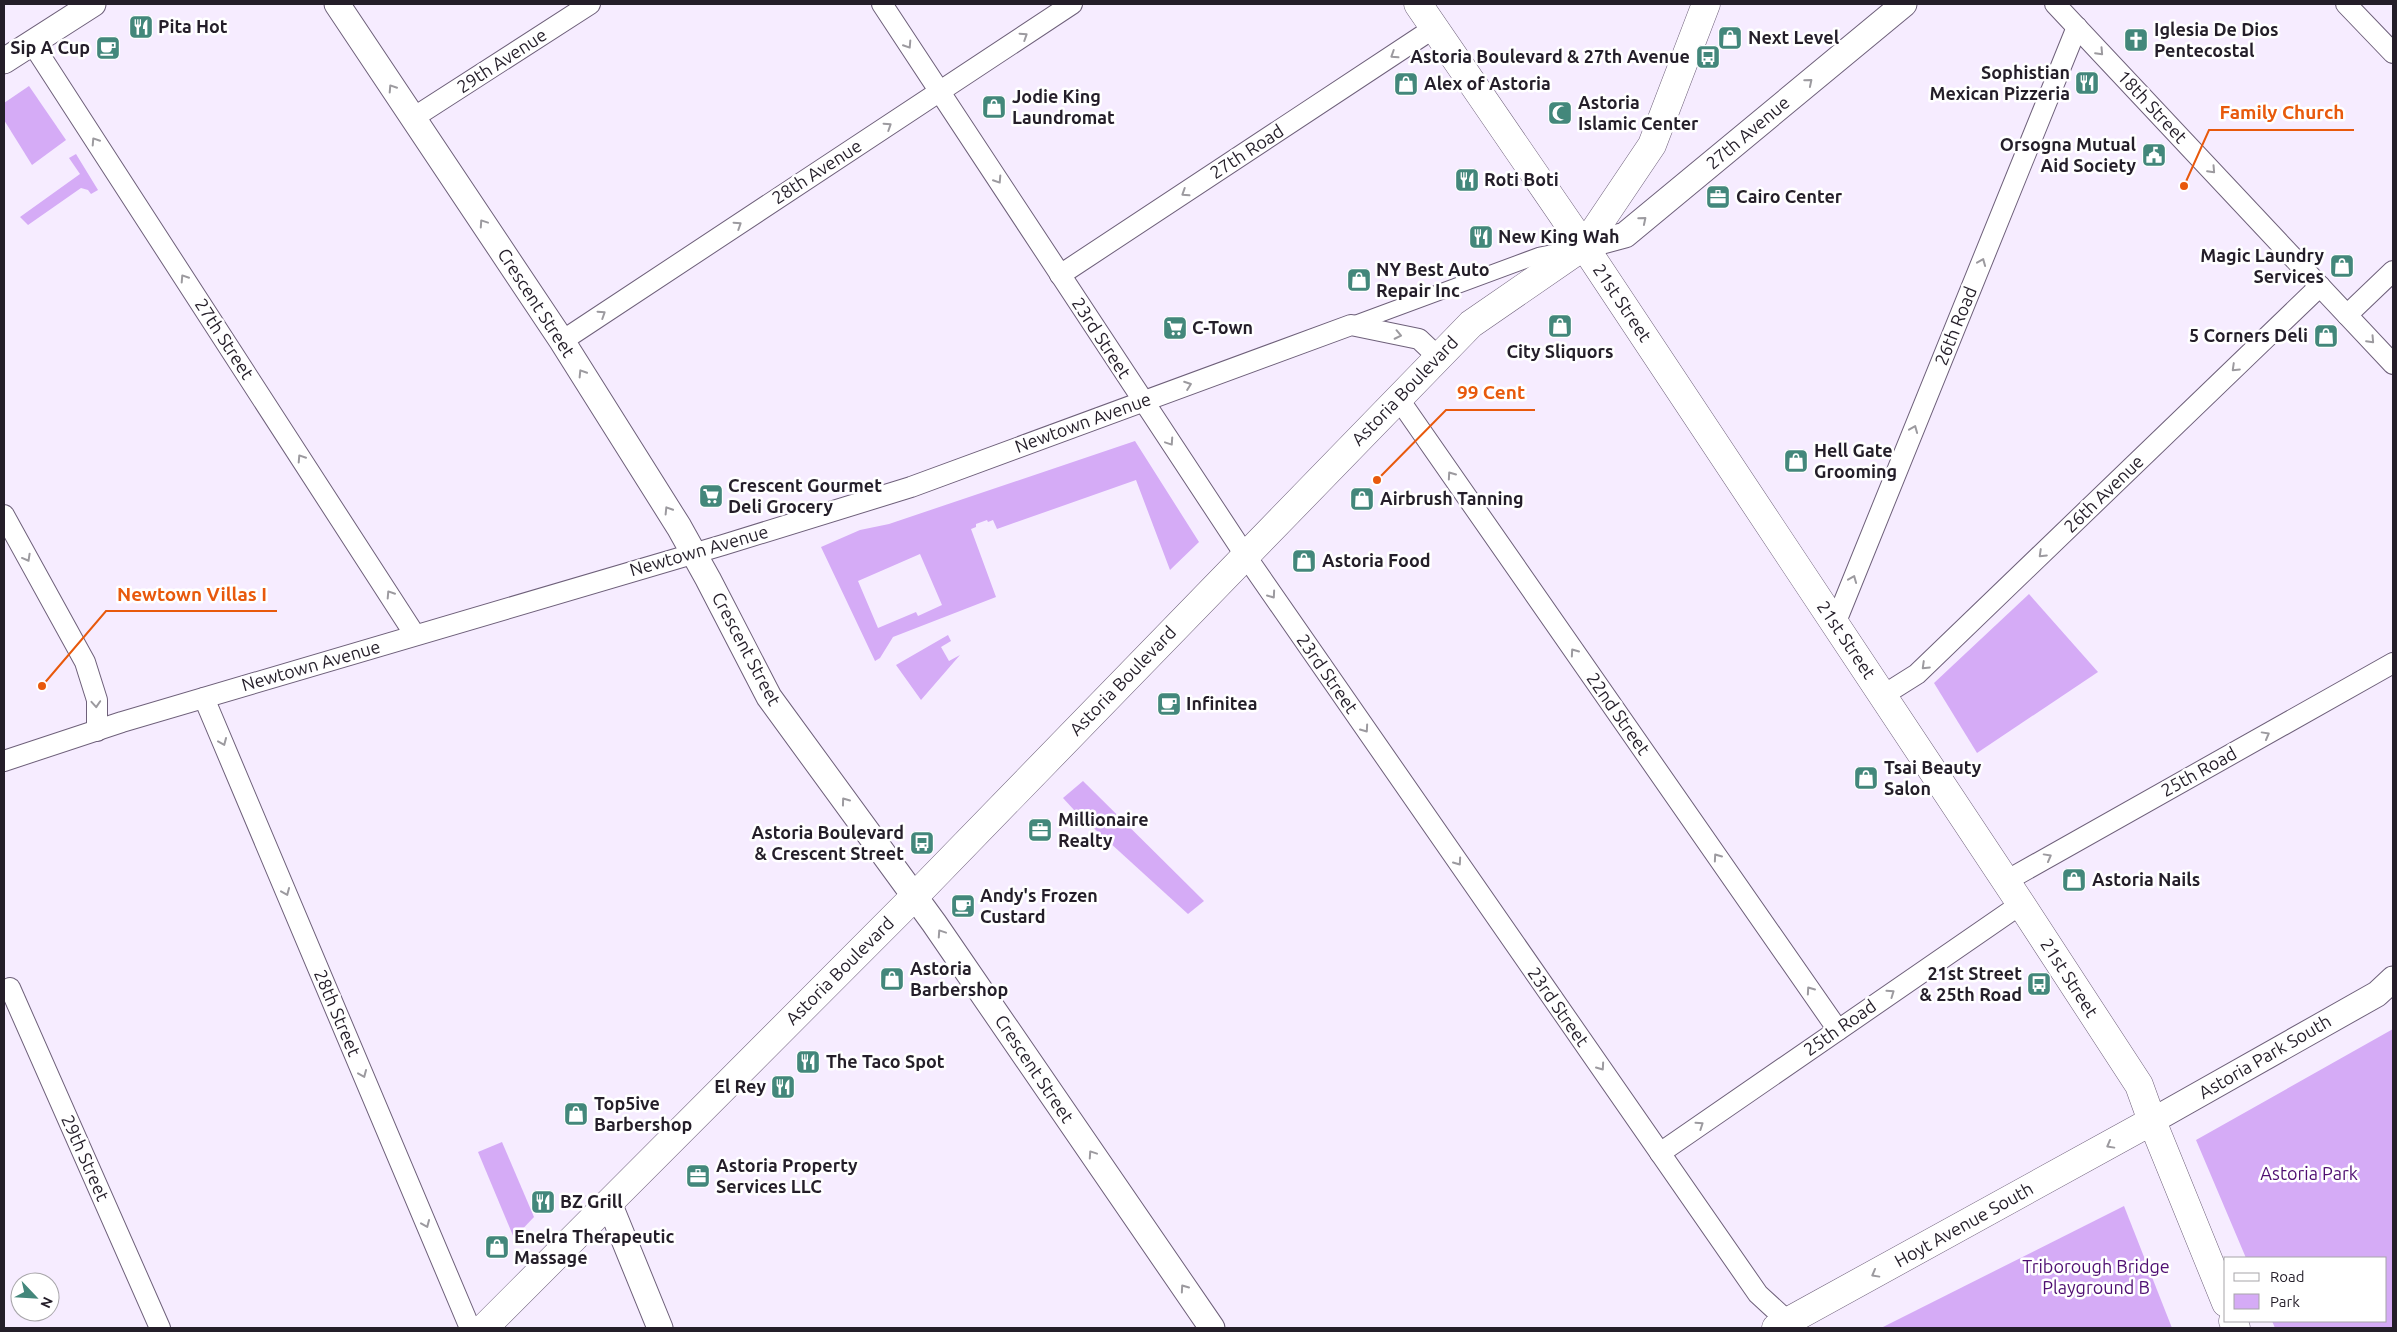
<svg xmlns="http://www.w3.org/2000/svg" width="2397" height="1332" viewBox="0 0 2397 1332" font-family="Ubuntu,sans-serif">
<style>
.green{fill:#d5abf6;fill-rule:evenodd}
.lines{fill:none;stroke-linecap:round;stroke-linejoin:round}
.pedestrian-casing{stroke:#6e607a;stroke-width:17}
.minor-casing{stroke:#6e607a;stroke-width:22}
.tertiary-casing{stroke:#6e607a;stroke-width:27}
.secondary-casing{stroke:#6e607a;stroke-width:29}
.primary-casing{stroke:#6e607a;stroke-width:29}
.pedestrian{stroke:#fff;stroke-width:15}
.minor{stroke:#fff;stroke-width:20}
.tertiary{stroke:#fff;stroke-width:25}
.secondary{stroke:#fff;stroke-width:28}
.primary{stroke:#fff;stroke-width:28}
.oneway{stroke:#9c9a9f}
.labels{text-anchor:middle;stroke-width:5;stroke-linejoin:round;paint-order:stroke}
.poi-label{font-size:18px;font-weight:bold;fill:#241e29;stroke:#fff;text-anchor:start}
.street-label{font-size:18px;fill:#241e29;stroke:#fff}
.park-label{font-size:18px;fill:#4f0f72;stroke:#fff}
.leader{fill:none;stroke:#e8590c;stroke-width:2}
.callout-dot{fill:#e8590c;stroke:#fff;stroke-width:2}
.callout-label{font-size:19px;text-anchor:middle;font-weight:bold;fill:#e8590c;stroke:#fff;stroke-width:5;stroke-linejoin:round;paint-order:stroke}
</style>
<rect width="100%" height="100%" fill="#f6ecff"/>
<g class="green">
<polygon points="29,86 66,140 32,165 4,120 4,103"/>
<polygon points="76,154 98,190 91,194 88,190 81,188 28,225 20,217 80,174 69,158"/>
<path d="M 1135,441 L 1199,542 L 1170,570 L 1136,480 L 997,529 L 993,520 L 988,522 L 987,520 L 976,524 L 976,527 L 971,529 L 996,597 L 893,637 L 880,658 L 875,661 L 821,547 L 860,530 L 889,524 ZM 920,554 L 942,605 L 918,616 L 916,612 L 878,628 L 858,581 Z"/>
<polygon points="2029,594 2098,672 1977,753 1934,683"/>
<polygon points="948,635 951,641 941,647 949,661 960,655 921,700 896,665"/>
<polygon points="1083,781 1204,901 1188,914 1075,811 1063,798"/>
<polygon points="2393,1029 2393,1328 2275,1328 2272,1321 2386,1321 2386,1258 2246,1258 2196,1140"/>
<polygon points="502,1142 534,1217 514,1238 478,1152"/>
<polygon points="2124,1206 2172,1328 1881,1328"/>
</g>
<g class="lines">
<defs>
<polyline id="pedestrian" points="1351,325 1540,255 1570,249"/>
<g id="minor">
<polyline points="882,4 1245,555 1758,1294 1795,1328"/>
<polyline points="2055,4 2393,364"/>
<polyline points="2346,4 2393,53"/>
<polyline points="32,43 415,635"/>
<polyline points="413,118 590,4"/>
<polyline points="1060,275 1434,28"/>
<polyline points="2347,315 2393,271"/>
<polyline points="562,341 1072,4"/>
<polyline points="1398,398 1838,1030"/>
<polyline points="4,515 85,662 97,700 97,731"/>
<polyline points="1835,624 2077,27"/>
<polyline points="1882,696 1917,674 2320,286"/>
<polyline points="204,698 470,1328"/>
<polyline points="4,761 122,722 723,545 911,487 1351,325 1419,339 1438,357"/>
<polyline points="2006,881 2393,663"/>
<polyline points="10,988 160,1328"/>
<polyline points="1660,1153 2021,904"/>
</g>
<g id="tertiary">
<polyline points="337,4 562,341 679,527 708,579 769,697 934,923 1212,1328"/>
<polyline points="4,61 93,4"/>
<polyline points="1584,246 1625,235 1904,4"/>
<polyline points="2152,1121 2377,994 2393,979"/>
<polyline points="609,1203 660,1328"/>
</g>
<g id="secondary">
<polyline points="2233,1321 2236,1328"/>
<polyline points="484,1328 914,897 1471,324 1584,246 1652,145 1706,4"/>
<polyline points="1776,1328 2152,1121 2226,1303"/>
</g>
<polyline id="primary" points="1418,4 1584,246 2021,904 2139,1085 2152,1121"/>
</defs>
<use href="#pedestrian" class="pedestrian-casing"/>
<use href="#minor" class="minor-casing"/>
<use href="#tertiary" class="tertiary-casing"/>
<use href="#secondary" class="secondary-casing"/>
<use href="#primary" class="primary-casing"/>
<use href="#pedestrian" class="pedestrian"/>
<use href="#minor" class="minor"/>
<use href="#tertiary" class="tertiary"/>
<use href="#secondary" class="secondary"/>
<use href="#primary" class="primary"/>
</g>
<defs><path id="oneway-chevron" d="M-2-3.5L2.5 0L-2 3.5" fill="none" stroke-width="1.6" stroke-linecap="round" stroke-linejoin="round" transform="scale(1.25)"/></defs>
<g class="oneway">
<use href="#oneway-chevron" transform="translate(1024 36) rotate(-33)"/>
<use href="#oneway-chevron" transform="translate(908 45) rotate(57)"/>
<use href="#oneway-chevron" transform="translate(2100 52) rotate(47)"/>
<use href="#oneway-chevron" transform="translate(1394 55) rotate(147)"/>
<use href="#oneway-chevron" transform="translate(1809 82) rotate(-40)"/>
<use href="#oneway-chevron" transform="translate(392 88) rotate(-123)"/>
<use href="#oneway-chevron" transform="translate(888 126) rotate(-33)"/>
<use href="#oneway-chevron" transform="translate(95 141) rotate(-123)"/>
<use href="#oneway-chevron" transform="translate(2212 170) rotate(47)"/>
<use href="#oneway-chevron" transform="translate(998 180) rotate(57)"/>
<use href="#oneway-chevron" transform="translate(1185 193) rotate(147)"/>
<use href="#oneway-chevron" transform="translate(1643 220) rotate(-40)"/>
<use href="#oneway-chevron" transform="translate(483 223) rotate(-124)"/>
<use href="#oneway-chevron" transform="translate(738 225) rotate(-33)"/>
<use href="#oneway-chevron" transform="translate(1982 262) rotate(-68)"/>
<use href="#oneway-chevron" transform="translate(184 278) rotate(-123)"/>
<use href="#oneway-chevron" transform="translate(602 314) rotate(-33)"/>
<use href="#oneway-chevron" transform="translate(1398 335) rotate(12)"/>
<use href="#oneway-chevron" transform="translate(2371 340) rotate(47)"/>
<use href="#oneway-chevron" transform="translate(2235 368) rotate(136)"/>
<use href="#oneway-chevron" transform="translate(582 373) rotate(-122)"/>
<use href="#oneway-chevron" transform="translate(1188 385) rotate(-20)"/>
<use href="#oneway-chevron" transform="translate(1914 429) rotate(-68)"/>
<use href="#oneway-chevron" transform="translate(1170 442) rotate(56)"/>
<use href="#oneway-chevron" transform="translate(301 458) rotate(-123)"/>
<use href="#oneway-chevron" transform="translate(1451 475) rotate(-125)"/>
<use href="#oneway-chevron" transform="translate(668 510) rotate(-122)"/>
<use href="#oneway-chevron" transform="translate(2042 554) rotate(136)"/>
<use href="#oneway-chevron" transform="translate(27 558) rotate(61)"/>
<use href="#oneway-chevron" transform="translate(1853 579) rotate(-68)"/>
<use href="#oneway-chevron" transform="translate(390 594) rotate(-123)"/>
<use href="#oneway-chevron" transform="translate(1272 595) rotate(55)"/>
<use href="#oneway-chevron" transform="translate(1574 652) rotate(-125)"/>
<use href="#oneway-chevron" transform="translate(1925 666) rotate(136)"/>
<use href="#oneway-chevron" transform="translate(96 704) rotate(86)"/>
<use href="#oneway-chevron" transform="translate(1365 729) rotate(55)"/>
<use href="#oneway-chevron" transform="translate(2266 735) rotate(-29)"/>
<use href="#oneway-chevron" transform="translate(223 742) rotate(67)"/>
<use href="#oneway-chevron" transform="translate(845 801) rotate(-126)"/>
<use href="#oneway-chevron" transform="translate(1717 857) rotate(-125)"/>
<use href="#oneway-chevron" transform="translate(2048 857) rotate(-29)"/>
<use href="#oneway-chevron" transform="translate(1458 862) rotate(55)"/>
<use href="#oneway-chevron" transform="translate(286 892) rotate(67)"/>
<use href="#oneway-chevron" transform="translate(941 933) rotate(-124)"/>
<use href="#oneway-chevron" transform="translate(1810 990) rotate(-125)"/>
<use href="#oneway-chevron" transform="translate(1891 993) rotate(-35)"/>
<use href="#oneway-chevron" transform="translate(1601 1067) rotate(55)"/>
<use href="#oneway-chevron" transform="translate(363 1074) rotate(67)"/>
<use href="#oneway-chevron" transform="translate(1700 1125) rotate(-34)"/>
<use href="#oneway-chevron" transform="translate(2110 1145) rotate(151)"/>
<use href="#oneway-chevron" transform="translate(1092 1154) rotate(-124)"/>
<use href="#oneway-chevron" transform="translate(426 1224) rotate(67)"/>
<use href="#oneway-chevron" transform="translate(1875 1274) rotate(151)"/>
<use href="#oneway-chevron" transform="translate(1184 1288) rotate(-125)"/>
</g>
<defs>
<symbol id="restaurant-square" viewBox="-11 -11 22 22"><rect x="-9" y="-9" width="18" height="18" rx="4" fill="#43877b" stroke="#fff"/><path d="M-5-6h1v4h1v-4h1v4h1v-4h1v5L-1.5 .5V6h-2V.5L-5-1ZM5-6V6H3V1.5H1.5Q1.5-4 5-6Z" fill="#fff"/></symbol>
<symbol id="shop-square" viewBox="-11 -11 22 22"><rect x="-9" y="-9" width="18" height="18" rx="4" fill="#43877b" stroke="#fff"/><path d="M-5-2.5h2.3a2.7 3.5 0 0 1 5.4 0H5L5.5 6h-11ZM-1.5-2.5h3a1.5 2.3 0 0 0-3 0Z" fill="#fff"/></symbol>
<symbol id="church-square" viewBox="-11 -11 22 22"><rect x="-9" y="-9" width="18" height="18" rx="4" fill="#43877b" stroke="#fff"/><path d="M-1.2-6h2.4v3.5h3.3v2.4h-3.3V6h-2.4V-.1h-3.3v-2.4h3.3Z" fill="#fff"/></symbol>
<symbol id="cafe-square" viewBox="-11 -11 22 22"><rect x="-9" y="-9" width="18" height="18" rx="4" fill="#43877b" stroke="#fff"/><path d="M-5.5-4.5H6V0H3Q3 3.5 0 3.5H-2.5Q-5.5 3.5-5.5 0ZM3-3.2v2h1.7v-2ZM-6 4.5H4V6H-6Z" fill="#fff"/></symbol>
<symbol id="bus-square" viewBox="-11 -11 22 22"><rect x="-9" y="-9" width="18" height="18" rx="4" fill="#43877b" stroke="#fff"/><path d="M-5-6H5V4H4V6H2V4H-2V6H-4V4H-5ZM-3.5-4V0h7V-4ZM-3.5 1.2v1.5H-2V1.2ZM2 1.2v1.5H3.5V1.2Z" fill="#fff"/></symbol>
<symbol id="mosque-square" viewBox="-11 -11 22 22"><rect x="-9" y="-9" width="18" height="18" rx="4" fill="#43877b" stroke="#fff"/><path d="M3.5-4.9A6 6 0 1 0 3.5 4.9A5 5 0 1 1 3.5-4.9Z" fill="#fff"/></symbol>
<symbol id="civic-square" viewBox="-11 -11 22 22"><rect x="-9" y="-9" width="18" height="18" rx="4" fill="#43877b" stroke="#fff"/><path d="M-.6-6.5H3V-4.5H.6V-3L4-1V1h2V6H-6V1h2V-1L-.6-3ZM-1.2 2.5V6h2.4V2.5Z" fill="#fff"/></symbol>
<symbol id="office-square" viewBox="-11 -11 22 22"><rect x="-9" y="-9" width="18" height="18" rx="4" fill="#43877b" stroke="#fff"/><path d="M-6-3h4V-5.5h4V-3h4V5H-6ZM-1-4.5V-3h2v-1.5ZM-6 0V1H6V0Z" fill="#fff"/></symbol>
<symbol id="supermarket-square" viewBox="-11 -11 22 22"><rect x="-9" y="-9" width="18" height="18" rx="4" fill="#43877b" stroke="#fff"/><path d="M-6-5.5h2.5l.6 2H6L4.5 2H-2.5L-4.4-4H-6ZM-1.5 3.2a1.3 1.3 0 1 0 .1 0ZM3 3.2a1.3 1.3 0 1 0 .1 0Z" fill="#fff"/></symbol>
</defs>
<g fill-rule="evenodd">
<use href="#restaurant-square" x="127" y="13" width="28" height="28"/>
<use href="#shop-square" x="1716" y="24" width="28" height="28"/>
<use href="#church-square" x="2122" y="26" width="28" height="28"/>
<use href="#cafe-square" x="94" y="34" width="28" height="28"/>
<use href="#bus-square" x="1694" y="43" width="28" height="28"/>
<use href="#restaurant-square" x="2073" y="69" width="28" height="28"/>
<use href="#shop-square" x="1392" y="70" width="28" height="28"/>
<use href="#shop-square" x="980" y="93" width="28" height="28"/>
<use href="#mosque-square" x="1546" y="99" width="28" height="28"/>
<use href="#civic-square" x="2140" y="141" width="28" height="28"/>
<use href="#restaurant-square" x="1453" y="166" width="28" height="28"/>
<use href="#office-square" x="1704" y="183" width="28" height="28"/>
<use href="#restaurant-square" x="1467" y="223" width="28" height="28"/>
<use href="#shop-square" x="2328" y="252" width="28" height="28"/>
<use href="#shop-square" x="1345" y="266" width="28" height="28"/>
<use href="#shop-square" x="1546" y="312" width="28" height="28"/>
<use href="#supermarket-square" x="1161" y="314" width="28" height="28"/>
<use href="#shop-square" x="2312" y="322" width="28" height="28"/>
<use href="#shop-square" x="1782" y="447" width="28" height="28"/>
<use href="#supermarket-square" x="697" y="482" width="28" height="28"/>
<use href="#shop-square" x="1348" y="485" width="28" height="28"/>
<use href="#shop-square" x="1290" y="547" width="28" height="28"/>
<use href="#cafe-square" x="1155" y="690" width="28" height="28"/>
<use href="#shop-square" x="1852" y="764" width="28" height="28"/>
<use href="#office-square" x="1026" y="816" width="28" height="28"/>
<use href="#bus-square" x="908" y="829" width="28" height="28"/>
<use href="#shop-square" x="2060" y="866" width="28" height="28"/>
<use href="#cafe-square" x="949" y="892" width="28" height="28"/>
<use href="#shop-square" x="878" y="965" width="28" height="28"/>
<use href="#bus-square" x="2025" y="970" width="28" height="28"/>
<use href="#restaurant-square" x="794" y="1048" width="28" height="28"/>
<use href="#restaurant-square" x="769" y="1073" width="28" height="28"/>
<use href="#shop-square" x="562" y="1100" width="28" height="28"/>
<use href="#office-square" x="684" y="1162" width="28" height="28"/>
<use href="#restaurant-square" x="529" y="1188" width="28" height="28"/>
<use href="#shop-square" x="483" y="1233" width="28" height="28"/>
</g>
<g class="labels">
<g class="poi-label">
<text x="158" y="33">Pita Hot</text>
<text x="2154" y="36">Iglesia De Dios<tspan x="2154" dy="21">Pentecostal</tspan></text>
<text x="1748" y="44">Next Level</text>
<text x="90" y="54" text-anchor="end">Sip A Cup</text>
<text x="1690" y="63" text-anchor="end">Astoria Boulevard &amp; 27th Avenue</text>
<text x="2070" y="79" text-anchor="end">Sophistian<tspan x="2070" dy="21">Mexican Pizzeria</tspan></text>
<text x="1424" y="90">Alex of Astoria</text>
<text x="1012" y="103">Jodie King<tspan x="1012" dy="21">Laundromat</tspan></text>
<text x="1578" y="109">Astoria<tspan x="1578" dy="21">Islamic Center</tspan></text>
<text x="2136" y="151" text-anchor="end">Orsogna Mutual<tspan x="2136" dy="21">Aid Society</tspan></text>
<text x="1484" y="186">Roti Boti</text>
<text x="1736" y="203">Cairo Center</text>
<text x="1498" y="243">New King Wah</text>
<text x="2324" y="262" text-anchor="end">Magic Laundry<tspan x="2324" dy="21">Services</tspan></text>
<text x="1376" y="276">NY Best Auto<tspan x="1376" dy="21">Repair Inc</tspan></text>
<text x="1192" y="334">C-Town</text>
<text x="2308" y="342" text-anchor="end">5 Corners Deli</text>
<text x="1560" y="358" text-anchor="middle">City Sliquors</text>
<text x="1814" y="457">Hell Gate<tspan x="1814" dy="21">Grooming</tspan></text>
<text x="728" y="492">Crescent Gourmet<tspan x="728" dy="21">Deli Grocery</tspan></text>
<text x="1380" y="505">Airbrush Tanning</text>
<text x="1322" y="567">Astoria Food</text>
<text x="1186" y="710">Infinitea</text>
<text x="1884" y="774">Tsai Beauty<tspan x="1884" dy="21">Salon</tspan></text>
<text x="1058" y="826">Millionaire<tspan x="1058" dy="21">Realty</tspan></text>
<text x="904" y="839" text-anchor="end">Astoria Boulevard<tspan x="904" dy="21">&amp; Crescent Street</tspan></text>
<text x="2092" y="886">Astoria Nails</text>
<text x="980" y="902">Andy's Frozen<tspan x="980" dy="21">Custard</tspan></text>
<text x="910" y="975">Astoria<tspan x="910" dy="21">Barbershop</tspan></text>
<text x="2022" y="980" text-anchor="end">21st Street<tspan x="2022" dy="21">&amp; 25th Road</tspan></text>
<text x="826" y="1068">The Taco Spot</text>
<text x="766" y="1093" text-anchor="end">El Rey</text>
<text x="594" y="1110">Top5ive<tspan x="594" dy="21">Barbershop</tspan></text>
<text x="716" y="1172">Astoria Property<tspan x="716" dy="21">Services LLC</tspan></text>
<text x="560" y="1208">BZ Grill</text>
<text x="514" y="1243">Enelra Therapeutic<tspan x="514" dy="21">Massage</tspan></text>
</g>
<g class="street-label">
<text transform="translate(502 61) rotate(-33)" y="6">29th Avenue</text>
<text transform="translate(2152 107) rotate(47)" y="6">18th Street</text>
<text transform="translate(1748 133) rotate(-40)" y="6">27th Avenue</text>
<text transform="translate(1247 152) rotate(-33)" y="6">27th Road</text>
<text transform="translate(817 172) rotate(-33)" y="6">28th Avenue</text>
<text transform="translate(536 303) rotate(57)" y="6">Crescent Street</text>
<text transform="translate(1622 303) rotate(56)" y="6">21st Street</text>
<text transform="translate(1956 326) rotate(-68)" y="6">26th Road</text>
<text transform="translate(1101 338) rotate(57)" y="6">23rd Street</text>
<text transform="translate(224 339) rotate(57)" y="6">27th Street</text>
<text transform="translate(1405 391) rotate(-46)" y="6">Astoria Boulevard</text>
<text transform="translate(1083 423) rotate(-20)" y="6">Newtown Avenue</text>
<text transform="translate(2104 494) rotate(-44)" y="6">26th Avenue</text>
<text transform="translate(699 551) rotate(-16)" y="6">Newtown Avenue</text>
<text transform="translate(1846 640) rotate(56)" y="6">21st Street</text>
<text transform="translate(746 649) rotate(62)" y="6">Crescent Street</text>
<text transform="translate(311 666) rotate(-16)" y="6">Newtown Avenue</text>
<text transform="translate(1327 674) rotate(55)" y="6">23rd Street</text>
<text transform="translate(1123 681) rotate(-46)" y="6">Astoria Boulevard</text>
<text transform="translate(1618 714) rotate(55)" y="6">22nd Street</text>
<text transform="translate(2199 772) rotate(-29)" y="6">25th Road</text>
<text transform="translate(840 971) rotate(-45)" y="6">Astoria Boulevard</text>
<text transform="translate(2069 978) rotate(57)" y="6">21st Street</text>
<text transform="translate(1558 1007) rotate(55)" y="6">23rd Street</text>
<text transform="translate(337 1013) rotate(67)" y="6">28th Street</text>
<text transform="translate(1840 1028) rotate(-35)" y="6">25th Road</text>
<text transform="translate(2265 1057) rotate(-30)" y="6">Astoria Park South</text>
<text transform="translate(1034 1069) rotate(56)" y="6">Crescent Street</text>
<text transform="translate(85 1158) rotate(66)" y="6">29th Street</text>
<text transform="translate(1964 1225) rotate(-29)" y="6">Hoyt Avenue South</text>
</g>
<g class="park-label">
<text x="2309" y="1180">Astoria Park</text>
<text x="2096" y="1273">Triborough Bridge<tspan x="2096" dy="21">Playground B</tspan></text>
</g>
</g>
<path class="leader" d="M2184 186L2209 130H2354M1377 480L1446 410H1535M42 686L106 611H277"/>
<g class="callout-dot">
<circle cx="2184" cy="186" r="5"/>
<circle cx="1377" cy="480" r="5"/>
<circle cx="42" cy="686" r="5"/>
</g>
<g class="callout-label">
<text x="2282" y="119">Family Church</text>
<text x="1491" y="399">99 Cent</text>
<text x="192" y="601">Newtown Villas I</text>
</g>
<rect width="2397" height="1332" fill="none" stroke="#241e29" stroke-width="10"/>
<rect x="2224" y="1257" width="162" height="65" fill="#ffffff" stroke="#a7a5a9"/>
<rect x="2234" y="1273" width="25" height="8" fill="#ffffff" stroke="#a7a5a9"/>
<text x="2270" y="1282" font-size="15" fill="#241e29">Road</text>
<rect x="2234" y="1294" width="25" height="15" fill="#d5abf6" stroke="#a7a5a9"/>
<text x="2270" y="1307" font-size="15" fill="#241e29">Park</text>
<g transform="translate(35 1297) rotate(115)"><circle r="24" fill="#ffffff" stroke="#a7a5a9"/>
<path d="M0-4L9 19L0 12L-9 19Z" fill="#43877b"/>
<text y="-8" font-size="14" font-weight="bold" text-anchor="middle" fill="#241e29">N</text>
</g>
</svg>
